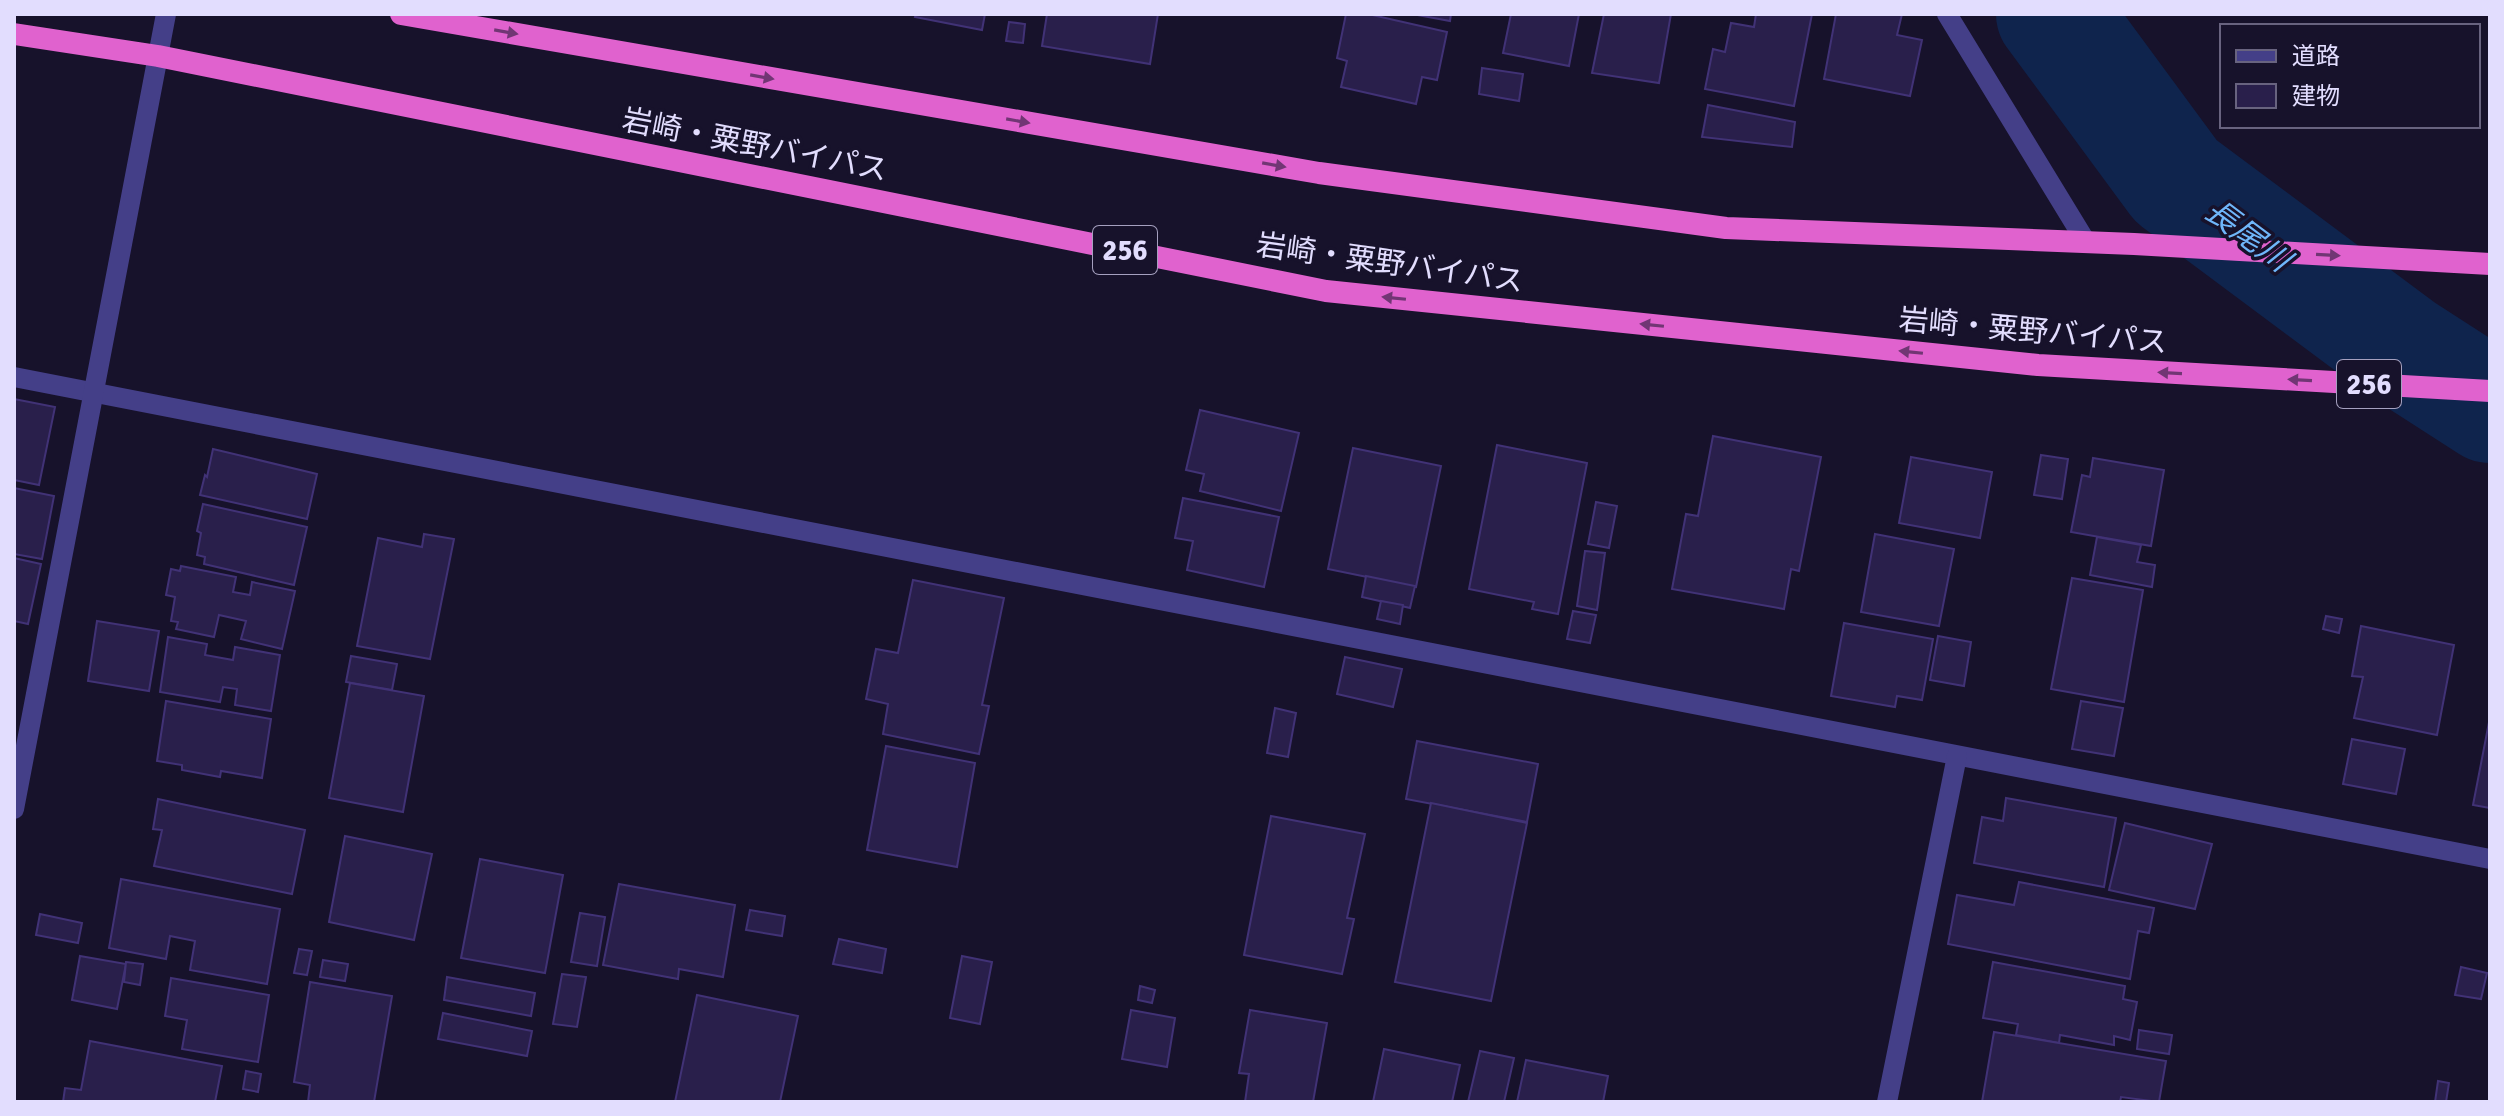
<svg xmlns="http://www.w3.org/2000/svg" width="2504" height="1116" viewBox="0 0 2504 1116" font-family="Signika,'Noto Sans JP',sans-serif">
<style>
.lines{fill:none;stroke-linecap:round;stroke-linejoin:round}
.river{stroke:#0f244d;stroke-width:114}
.building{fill:#291f4b;stroke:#413276;stroke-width:2}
.minor{stroke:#443f88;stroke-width:20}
.trunk{stroke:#e062ce;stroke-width:22}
.oneway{fill:#713674}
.labels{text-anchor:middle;stroke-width:7;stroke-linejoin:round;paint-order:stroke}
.shield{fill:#17122b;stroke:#a5a0bf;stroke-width:2}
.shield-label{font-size:28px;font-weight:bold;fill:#e2ddfe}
.street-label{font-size:30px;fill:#e2ddfe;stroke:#17122b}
.water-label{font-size:32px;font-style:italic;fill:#6fb6fa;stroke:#17122b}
</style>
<rect width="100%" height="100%" fill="#17122b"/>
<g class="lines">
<polyline class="river" points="2053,14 2176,181 2403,350 2490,406"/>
</g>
<g class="building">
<polygon points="916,14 985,14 982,30 915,17"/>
<polygon points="1047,14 1158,14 1150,64 1042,46"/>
<polygon points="1346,14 1368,14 1447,32 1437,80 1422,77 1416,104 1341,87 1347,61 1337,58"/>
<polygon points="1412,14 1451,14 1450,21"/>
<polygon points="1511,14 1579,14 1569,66 1503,53"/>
<polygon points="1604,14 1671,14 1659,83 1592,73"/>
<polygon points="1756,14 1812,14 1794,106 1705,89 1713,49 1725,52 1731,23 1754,27"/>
<polygon points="1836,14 1902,14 1897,35 1922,40 1910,96 1824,79"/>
<polygon points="1009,22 1025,24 1023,43 1006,41"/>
<polygon points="1482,68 1523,74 1519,101 1479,94"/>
<polygon points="1708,105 1795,122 1792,147 1702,137"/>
<polygon points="14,399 55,407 39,485 14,480"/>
<polygon points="1200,410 1299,433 1281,511 1200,491 1204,474 1186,470"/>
<polygon points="1713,436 1821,457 1799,571 1791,569 1784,609 1672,589 1686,514 1698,516"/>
<polygon points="1497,445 1587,463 1558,614 1532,609 1534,602 1469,589"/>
<polygon points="1353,448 1441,466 1416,587 1328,569"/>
<polygon points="213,449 317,474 307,519 200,495 205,475 207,477"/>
<polygon points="2041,455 2068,459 2062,499 2034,495"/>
<polygon points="1911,457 1992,472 1980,538 1899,523"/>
<polygon points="2093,458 2164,470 2151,546 2071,532 2082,475 2090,477"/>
<polygon points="14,488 54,496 42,559 14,554"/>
<polygon points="1183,498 1279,517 1264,587 1187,570 1193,541 1175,538"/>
<polygon points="1596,502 1617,506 1609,548 1588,544"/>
<polygon points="203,504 307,527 294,585 204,564 205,557 197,555 201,533 197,531"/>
<polygon points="424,534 454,539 430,659 357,646 378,538 422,547"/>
<polygon points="1875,534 1954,549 1939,626 1861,612"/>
<polygon points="2097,537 2141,545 2137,562 2155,565 2152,587 2090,575"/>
<polygon points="1585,551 1605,553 1597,610 1577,606"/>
<polygon points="14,558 41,564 28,624 14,621"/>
<polygon points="181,566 236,577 233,592 250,595 252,582 295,591 282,649 241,639 246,621 219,615 214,637 176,629 178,622 171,621 175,597 166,595 171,569 180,571"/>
<polygon points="1366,576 1415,586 1410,608 1362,597"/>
<polygon points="2072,578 2143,590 2124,702 2051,689"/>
<polygon points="913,580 1004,598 982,705 989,706 979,754 883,734 888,704 866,699 876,649 898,653"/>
<polygon points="1381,601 1403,605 1400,624 1377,619"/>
<polygon points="1573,611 1596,615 1590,643 1567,639"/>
<polygon points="2326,616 2342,619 2339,633 2323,629"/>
<polygon points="97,621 159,631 149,691 88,681"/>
<polygon points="1844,623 1933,639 1922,700 1897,696 1895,707 1831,696"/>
<polygon points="2361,626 2454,645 2437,735 2354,718 2363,677 2352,676"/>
<polygon points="1938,636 1971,642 1964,686 1930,680"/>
<polygon points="168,637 207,644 205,655 233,660 235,647 280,655 271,711 235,705 237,689 223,687 220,702 160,692"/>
<polygon points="351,656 397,664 392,690 346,682"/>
<polygon points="1345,657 1402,669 1393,707 1337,694"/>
<polygon points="350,683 424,696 403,812 329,798"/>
<polygon points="166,701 271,719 262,778 221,771 220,777 182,770 182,765 157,761"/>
<polygon points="2081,701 2123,708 2114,756 2072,749"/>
<polygon points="1275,708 1296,713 1288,757 1267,753"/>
<polygon points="2490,717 2490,808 2473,805"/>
<polygon points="2352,739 2405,749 2396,794 2343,784"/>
<polygon points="1417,741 1538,764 1527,822 1406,799"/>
<polygon points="886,746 975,763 957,867 867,850"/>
<polygon points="2006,798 2116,818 2104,887 1974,863 1982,817 2003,821"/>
<polygon points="158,799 305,830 292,894 154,866 162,830 153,829"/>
<polygon points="1431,803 1527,823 1491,1001 1395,982"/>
<polygon points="1271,816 1365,834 1347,918 1354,919 1342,974 1244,955"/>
<polygon points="2125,823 2212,844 2195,909 2109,890"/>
<polygon points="345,836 432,854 414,940 329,922"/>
<polygon points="480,859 563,875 545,973 461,958"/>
<polygon points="121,879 280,909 267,984 190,970 195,941 170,936 166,959 109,948"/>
<polygon points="2019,882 2154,908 2149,933 2138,931 2130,979 1948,944 1957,895 2014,905"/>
<polygon points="619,884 735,905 723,977 679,969 678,979 603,965"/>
<polygon points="750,910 785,916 782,936 746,930"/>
<polygon points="580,913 605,917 597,966 571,962"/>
<polygon points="40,914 82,923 78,943 36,935"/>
<polygon points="839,939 886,949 882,973 833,964"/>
<polygon points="299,949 312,951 307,975 294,973"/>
<polygon points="80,956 126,964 117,1009 72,1000"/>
<polygon points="962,956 992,962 980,1024 950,1018"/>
<polygon points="323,960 348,964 345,981 320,977"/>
<polygon points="126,962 143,964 140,985 124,982"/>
<polygon points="1993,962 2125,986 2123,999 2137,1002 2130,1040 2114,1036 2114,1045 2060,1035 2059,1043 2016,1035 2018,1024 1983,1018"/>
<polygon points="2461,967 2487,973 2481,999 2455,995"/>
<polygon points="562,974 586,977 577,1027 553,1024"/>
<polygon points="447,977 535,993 531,1016 444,1000"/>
<polygon points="171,978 269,995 258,1062 182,1049 187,1020 165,1016"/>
<polygon points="310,982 392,996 374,1102 308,1102 310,1085 294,1082"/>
<polygon points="1140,986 1155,990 1152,1003 1138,1000"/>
<polygon points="697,995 798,1016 780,1102 675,1102"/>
<polygon points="1131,1010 1175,1018 1167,1067 1122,1059"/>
<polygon points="1250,1010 1327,1023 1313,1102 1245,1102 1249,1074 1239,1073"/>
<polygon points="443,1013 532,1031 527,1056 438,1039"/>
<polygon points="2139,1030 2172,1035 2169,1054 2137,1049"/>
<polygon points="1994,1032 2166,1061 2159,1102 2121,1097 2120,1102 1982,1102"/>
<polygon points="90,1041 222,1066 215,1102 63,1102 65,1088 81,1090"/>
<polygon points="1384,1049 1460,1065 1452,1102 1373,1102"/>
<polygon points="1480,1051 1514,1058 1504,1102 1468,1102"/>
<polygon points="1526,1060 1608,1076 1603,1102 1517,1102"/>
<polygon points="246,1071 261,1074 258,1092 243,1089"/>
<polygon points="2438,1081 2449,1083 2446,1102 2435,1102"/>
</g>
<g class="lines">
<g class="minor">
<polyline points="1947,14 2086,242"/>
<polyline points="14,377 2490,859"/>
<polyline points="14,809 166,14"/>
<polyline points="1887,1102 1957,756"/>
</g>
<g class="trunk">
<polyline points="401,14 1319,173 1726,228 2134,244 2490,264"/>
<polyline points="14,34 158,56 1326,291 2038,365 2490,391"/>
</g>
</g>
<defs><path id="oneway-solid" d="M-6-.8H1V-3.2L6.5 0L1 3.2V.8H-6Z" transform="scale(2)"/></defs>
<g class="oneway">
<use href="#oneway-solid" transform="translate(506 32) rotate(10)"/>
<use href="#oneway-solid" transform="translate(762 77) rotate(10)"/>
<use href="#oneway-solid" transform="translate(1018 121) rotate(10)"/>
<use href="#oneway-solid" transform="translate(1274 165) rotate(10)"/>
<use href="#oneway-solid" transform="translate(2328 255) rotate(3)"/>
<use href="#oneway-solid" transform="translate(1394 298) rotate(-174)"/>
<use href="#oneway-solid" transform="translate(1652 325) rotate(-174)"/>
<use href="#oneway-solid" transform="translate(1911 352) rotate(-174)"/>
<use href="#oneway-solid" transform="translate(2170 373) rotate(-177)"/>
<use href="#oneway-solid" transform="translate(2300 380) rotate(-177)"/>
</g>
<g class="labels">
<g class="shield">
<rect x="1093" y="226" width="64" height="48" rx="6"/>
<rect x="2337" y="360" width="64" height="48" rx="6"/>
</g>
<g class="shield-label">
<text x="1125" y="260">256</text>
<text x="2369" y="394">256</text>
</g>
<g class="street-label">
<text transform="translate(755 145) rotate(11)" y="10">岩崎・粟野バイパス</text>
<text transform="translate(1390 263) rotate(8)" y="10">岩崎・粟野バイパス</text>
<text transform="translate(2033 331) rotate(5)" y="10">岩崎・粟野バイパス</text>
</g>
<g class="water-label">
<text transform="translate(2248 235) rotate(37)" y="11">長尾川</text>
</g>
</g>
<rect width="2504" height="1116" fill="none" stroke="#e2ddfe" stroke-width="32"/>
<rect x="2220" y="24" width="260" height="104" fill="#17122b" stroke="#68637f" stroke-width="2"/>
<rect x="2236" y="50" width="40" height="12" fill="#443f88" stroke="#68637f" stroke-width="2"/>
<text x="2292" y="64" font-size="24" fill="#e2ddfe">道路</text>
<rect x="2236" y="84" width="40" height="24" fill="#291f4b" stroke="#68637f" stroke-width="2"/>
<text x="2292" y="104" font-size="24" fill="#e2ddfe">建物</text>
</svg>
